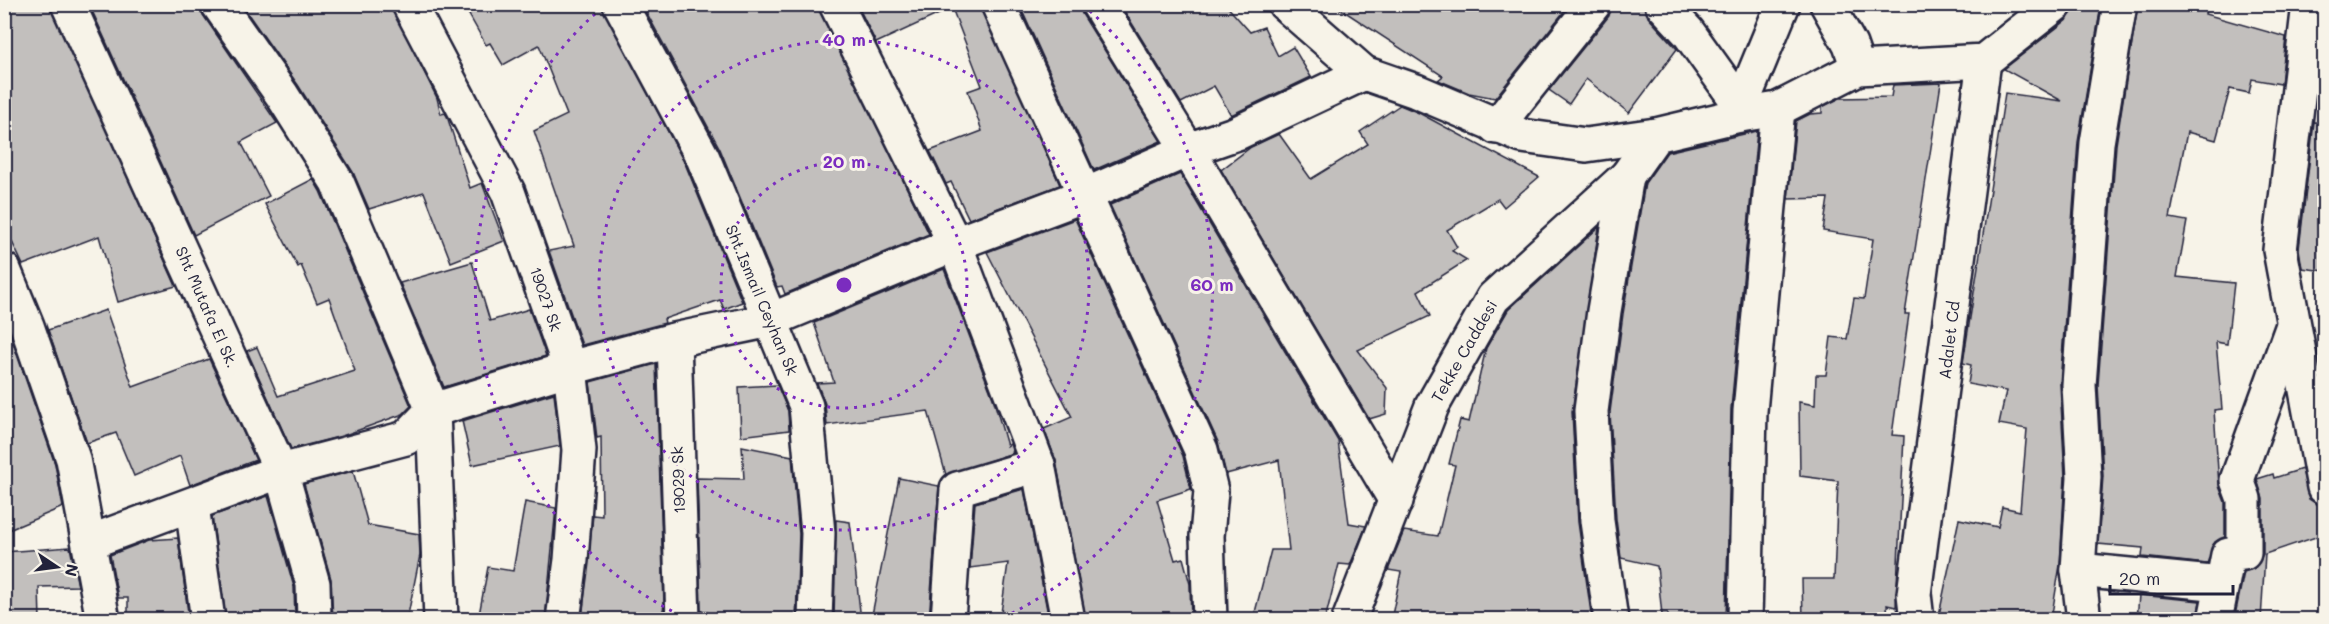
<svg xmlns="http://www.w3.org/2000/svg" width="2329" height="624" viewBox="0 0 2329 624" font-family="Mali,sans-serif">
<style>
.building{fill:#c2bfbd;stroke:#22223b;stroke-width:1.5}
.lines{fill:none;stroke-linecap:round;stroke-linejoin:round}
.minor-casing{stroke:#22223b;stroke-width:38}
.tertiary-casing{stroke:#22223b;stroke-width:38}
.minor{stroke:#f7f3e8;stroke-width:33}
.tertiary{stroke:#f7f3e8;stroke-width:33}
.ring{fill:none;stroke:#7b2cbf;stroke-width:3;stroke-dasharray:3 6}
.labels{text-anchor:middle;stroke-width:6;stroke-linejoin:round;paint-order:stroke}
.street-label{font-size:16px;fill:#22223b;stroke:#f7f3e8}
.centre{fill:#7b2cbf;stroke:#f7f3e8;stroke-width:3}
.ring-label{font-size:18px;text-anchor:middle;font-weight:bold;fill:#7b2cbf;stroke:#f7f3e8;stroke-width:6;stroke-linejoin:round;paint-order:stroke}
</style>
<rect width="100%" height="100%" fill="#f7f3e8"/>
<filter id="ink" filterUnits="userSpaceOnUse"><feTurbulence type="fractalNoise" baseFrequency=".0167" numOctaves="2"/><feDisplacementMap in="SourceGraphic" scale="12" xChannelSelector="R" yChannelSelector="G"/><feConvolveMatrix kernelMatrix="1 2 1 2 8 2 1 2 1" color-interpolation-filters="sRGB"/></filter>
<g filter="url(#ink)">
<g class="building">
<polygon points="4,4 50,4 176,286 118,302 99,236 23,265 4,225"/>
<polygon points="89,4 199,4 203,15 277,123 241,142 269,196 194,235"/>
<polygon points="241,4 390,4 437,98 441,114 445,113 447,116 470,188 482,183 504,241 451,262 424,192 369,209 353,172 298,85"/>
<polygon points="463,4 601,4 686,166 742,302 724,309 720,300 664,319 665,323 582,345 549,251 574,246 534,131 567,115 539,45 503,65 490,43 486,45"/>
<polygon points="642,4 818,4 929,234 785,294 782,286 777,287 720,149"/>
<polygon points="857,4 980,4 1060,185 969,219 951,182 946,184 930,151 982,131 968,91 982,86 952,8 876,43"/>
<polygon points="1019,4 1079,4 1082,14 1161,141 1094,170"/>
<polygon points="1120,4 1225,4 1250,32 1264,27 1278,56 1293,47 1311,77 1231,115 1214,86 1181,103"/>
<polygon points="1333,4 1570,4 1495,98 1469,93 1438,80 1443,76"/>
<polygon points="1612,4 1644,4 1648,17 1677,49 1629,113 1586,79 1569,104 1549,90 1609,16"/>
<polygon points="2074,4 2101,6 2078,142 2060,384 2065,477 2060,565 2051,620 1966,620 1939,615 1959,519 1998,527 2002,507 2020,511 2027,429 1999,424 2006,391 1968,384 1971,365 1963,363 2005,93 2062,101 2004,69 2068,19"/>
<polygon points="2138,4 2207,4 2205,14 2286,37 2281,84 2252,79 2249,93 2230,89 2216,140 2187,132 2170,218 2187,221 2177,277 2234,283 2227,344 2216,342 2222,409 2214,410 2219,486 2225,502 2225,537 2215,542 2207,564 2142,557 2143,548 2098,544 2103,476 2098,385 2116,145"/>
<polygon points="2325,33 2325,93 2318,91"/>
<polygon points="1941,83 1905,314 1909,314 1892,435 1904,436 1896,607 1887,605 1888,620 1803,620 1802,579 1834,579 1838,481 1800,476 1799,402 1815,405 1816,375 1826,375 1831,337 1847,339 1854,298 1864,299 1873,239 1823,231 1828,198 1788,199 1796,121 1810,114 1822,113 1822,107 1840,98 1891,97 1893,85"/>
<polygon points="1400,105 1419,113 1539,177 1504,207 1498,199 1447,230 1457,247 1452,251 1467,260 1418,291 1430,316 1358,350 1387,388 1386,414 1369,419 1221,170 1251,147 1279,134 1311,179 1368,144 1360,132"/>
<polygon points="2314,122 2325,123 2325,271 2302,268 2299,249"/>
<polygon points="1757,131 1731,409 1726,620 1668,620 1668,615 1662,615 1657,566 1621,558 1616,519 1610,412 1623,314 1645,183 1667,152"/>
<polygon points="1180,174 1338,441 1349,523 1366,526 1350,565 1339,564 1325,620 1253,620 1271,550 1289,550 1279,460 1226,474 1218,442 1110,205"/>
<polygon points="313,179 320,191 411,406 403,414 342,436 291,449 247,351 257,347 278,396 355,371 329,298 317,303 301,265 298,267 265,204"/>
<polygon points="1075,219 1183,456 1191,489 1157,500 1175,560 1183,558 1190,584 1191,620 1086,620 1056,461 1044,429 1072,417 987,252"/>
<polygon points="1599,227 1572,412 1578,522 1592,620 1391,620 1401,572 1388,570 1404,531 1438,536 1455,465 1449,464 1460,420 1469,422 1486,348 1508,310"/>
<polygon points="472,262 490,321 529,309 546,356 444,387 400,283"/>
<polygon points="944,269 994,401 1007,446 1010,444 1013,453 946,475 928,411 827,425 825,404 817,383 834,382 814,323"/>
<polygon points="106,310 133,387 209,359 256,460 190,485 180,456 134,476 116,433 87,443 48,330"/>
<polygon points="13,343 55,464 63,507 4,532 4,346"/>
<polygon points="656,364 664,605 661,620 582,620 593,515 602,516 601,437 597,438 590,382"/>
<polygon points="777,385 788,411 789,430 741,436 739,387"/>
<polygon points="554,393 560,446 472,465 462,421"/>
<polygon points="742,446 792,456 799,534 796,620 745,620 701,611 697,478 744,479"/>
<polygon points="2302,469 2309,499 2317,504 2325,505 2325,534 2265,554 2261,620 2234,620 2244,572 2255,568 2263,554 2263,499 2257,479 2273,474 2274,478"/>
<polygon points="353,471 368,525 419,534 420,555 407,620 333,620 331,579 304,484"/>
<polygon points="899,478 939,486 929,620 871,620"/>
<polygon points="1024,489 1049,620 1000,620 1008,563 970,568 975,503"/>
<polygon points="268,496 294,587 295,620 226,620 212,516"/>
<polygon points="525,502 556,508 545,620 478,620 488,567 513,571"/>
<polygon points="836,520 850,522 861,620 834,620"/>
<polygon points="178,538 189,620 128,620 128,598 118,598 110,555 149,540"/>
<polygon points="70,547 78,586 39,587 40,620 6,620 4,552"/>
<polygon points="2139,595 2200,601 2197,620 2137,620"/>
</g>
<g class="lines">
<defs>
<g id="minor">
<polyline points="68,4 281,471 313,584 314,620"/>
<polyline points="218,4 282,95 337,182 433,410 441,620"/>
<polyline points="409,4 508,192 570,368 579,450 571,560 563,620"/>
<polyline points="620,4 703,158 806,406 818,533 815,620"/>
<polyline points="836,4 955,244 1038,465 1068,620"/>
<polyline points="998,4 1201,450 1211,491 1207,536 1210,620"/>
<polyline points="1098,4 1188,150 1396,501"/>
<polyline points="1662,4 1688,32 1741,106"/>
<polyline points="2309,4 2280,250 2324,487"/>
<polyline points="1740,115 1741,106 1783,4"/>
<polyline points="1496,127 1594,4"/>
<polyline points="674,340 683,620"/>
<polyline points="192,506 208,620"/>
<polyline points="90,542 281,471 406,438 433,410 570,368 674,340 771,320 955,244 1085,195 1188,150 1237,133 1364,73"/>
<polyline points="2078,570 2222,584"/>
<polyline points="948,620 957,489 1038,465"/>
<polyline points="1611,620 1597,521 1591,411 1604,311 1627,176"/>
<polyline points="1745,620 1750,411 1778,109"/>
<polyline points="1917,620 1914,594 1984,61"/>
<polyline points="2084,620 2078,570 2084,477 2079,385 2097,143 2120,4"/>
<polyline points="2215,620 2228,555 2244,553 2244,499 2237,480 2293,325"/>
</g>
<g id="tertiary">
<polyline points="1285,4 1364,73 1416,91 1522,136 1586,145 1656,135 1740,115 1778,109 1858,68 1984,61 2056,4"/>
<polyline points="1827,4 1850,45 1858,68"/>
<polyline points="4,270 27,326 73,459 103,620"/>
<polyline points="1349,620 1432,406 1493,298 1627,176 1656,135"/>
</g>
</defs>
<use href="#minor" class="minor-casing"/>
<use href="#tertiary" class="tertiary-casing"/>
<use href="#minor" class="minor"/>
<use href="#tertiary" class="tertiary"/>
</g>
</g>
<g class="ring">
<circle cx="844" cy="285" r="123"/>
<circle cx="844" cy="285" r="245"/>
<path d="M688 619A368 368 0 0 1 605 5M1083 5A368 368 0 0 1 1000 619"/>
</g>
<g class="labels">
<g class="street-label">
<text transform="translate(546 299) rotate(71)" y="6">19027 Sk</text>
<text transform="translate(762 300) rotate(67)" y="6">Sht.Ismail Ceyhan Sk</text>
<text transform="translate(207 307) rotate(66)" y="6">Sht Mutafa El Sk.</text>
<text transform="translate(1949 340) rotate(-83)" y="6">Adalet Cd</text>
<text transform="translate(1464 351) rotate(-60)" y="6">Tekke Caddesi</text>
<text transform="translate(678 480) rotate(-92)" y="6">19029 Sk</text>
</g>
</g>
<circle cx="844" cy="285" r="9" class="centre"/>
<g class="ring-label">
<text x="844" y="46">40 m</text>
<text x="844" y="168">20 m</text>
<text x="1212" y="291">60 m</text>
</g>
<rect width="2329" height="624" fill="none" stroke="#f7f3e8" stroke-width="24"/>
<rect x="12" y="12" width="2305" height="600" fill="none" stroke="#22223b" stroke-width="2" filter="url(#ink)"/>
<g transform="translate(57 567) rotate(103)" stroke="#f7f3e8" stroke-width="4.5" paint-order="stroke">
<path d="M0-4.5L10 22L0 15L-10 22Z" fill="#22223b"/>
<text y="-9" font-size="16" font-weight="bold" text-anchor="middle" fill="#22223b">N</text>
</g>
<path d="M2110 585v9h123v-9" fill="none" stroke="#22223b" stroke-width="3"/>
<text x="2119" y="585" font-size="18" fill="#22223b" stroke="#f7f3e8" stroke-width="4.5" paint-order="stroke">20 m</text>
</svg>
